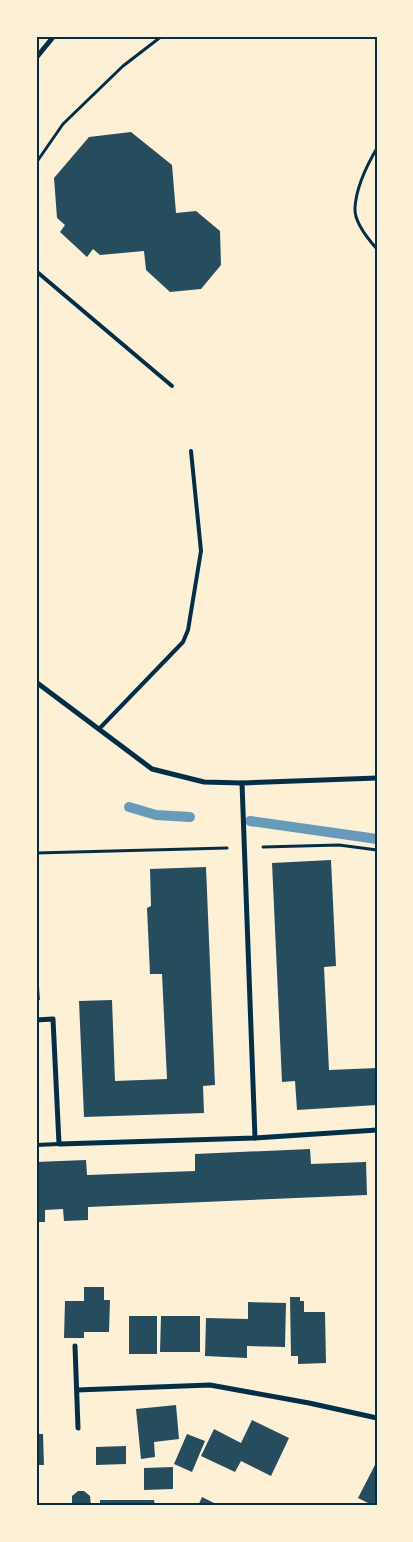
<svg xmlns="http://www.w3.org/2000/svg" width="413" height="1542" viewBox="0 0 413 1542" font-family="'Fira Sans',sans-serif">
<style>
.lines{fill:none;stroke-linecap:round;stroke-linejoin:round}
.stream{stroke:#669bbc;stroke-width:10}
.building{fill:#264d5e}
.path{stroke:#003049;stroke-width:3}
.service{stroke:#003049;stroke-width:4}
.minor{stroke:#003049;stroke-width:5}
.neatline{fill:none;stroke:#003049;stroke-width:2}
</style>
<rect width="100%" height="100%" fill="#fdf0d5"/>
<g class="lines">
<g class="stream">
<polyline points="129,807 156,815 190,817"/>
<polyline points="250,821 377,839"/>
</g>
</g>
<g class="building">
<polygon points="131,132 172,165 176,213 196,211 220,231 221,265 201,289 170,292 146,270 144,251 100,255 93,249 87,257 60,232 65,225 57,218 54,178 89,137"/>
<polygon points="331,860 336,966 324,967 329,1070 377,1068 377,1105 297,1110 295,1081 282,1082 272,863"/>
<polygon points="206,867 215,1085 203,1086 204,1113 84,1117 79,1001 112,1000 115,1081 167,1079 162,974 150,974 147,908 151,906 150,869"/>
<polygon points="36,973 38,973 40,1000 36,1000"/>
<polygon points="310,1149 311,1164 366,1162 367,1195 88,1207 88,1220 64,1221 63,1209 45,1210 45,1222 36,1222 36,1162 86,1160 87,1175 195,1171 195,1154"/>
<polygon points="84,1287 104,1287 104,1300 110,1300 109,1332 84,1332 84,1338 64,1338 65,1301 84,1301"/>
<polygon points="290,1297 300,1297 300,1301 304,1301 304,1312 325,1312 326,1363 298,1364 298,1356 291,1356"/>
<polygon points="248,1302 286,1303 285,1347 247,1346 247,1358 205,1356 206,1318 248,1319"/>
<rect x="129" y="1316" width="28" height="38"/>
<polygon points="161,1316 200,1316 200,1352 160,1352"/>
<polygon points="176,1405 179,1439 154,1442 155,1457 141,1459 136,1409"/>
<polygon points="252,1420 289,1438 271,1476 241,1461 235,1472 201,1456 214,1429 241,1443"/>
<polygon points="36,1434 43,1434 44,1465 36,1465"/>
<polygon points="187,1434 205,1441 192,1472 174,1464"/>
<polygon points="126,1446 126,1464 96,1465 96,1447"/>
<polygon points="377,1461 377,1506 374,1506 358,1498"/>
<polygon points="173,1467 173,1489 144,1490 144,1468"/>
<polygon points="78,1491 84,1491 90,1496 91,1506 72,1506 72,1496"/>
<polygon points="202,1497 220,1506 198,1506"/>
<polygon points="100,1500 154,1500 155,1506 100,1506"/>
</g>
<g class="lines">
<g class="path">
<path d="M 377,148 C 367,165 356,188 355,208 C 354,222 368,239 377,249"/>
<polyline points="36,163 63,124 123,66 162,36"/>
<polyline points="263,847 339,845 377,850"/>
<polyline points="36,853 227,848"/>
</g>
<g class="service">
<polyline points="36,271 172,386"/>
<polyline points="99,729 183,642 188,630 201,551 191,451"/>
<polyline points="36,1145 59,1144"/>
</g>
<g class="minor">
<polyline points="36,58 54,36"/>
<polyline points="36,682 152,769 204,782 242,783 377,778"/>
<polyline points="242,783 255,1138"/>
<polyline points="36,1020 53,1019 59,1144 255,1138 377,1130"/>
<polyline points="75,1346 78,1428"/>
<polyline points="77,1390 210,1385 309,1403 377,1418"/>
</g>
</g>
<rect width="413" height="1542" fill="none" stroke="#fdf0d5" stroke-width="75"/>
<rect x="38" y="38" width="338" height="1466" class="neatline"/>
</svg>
